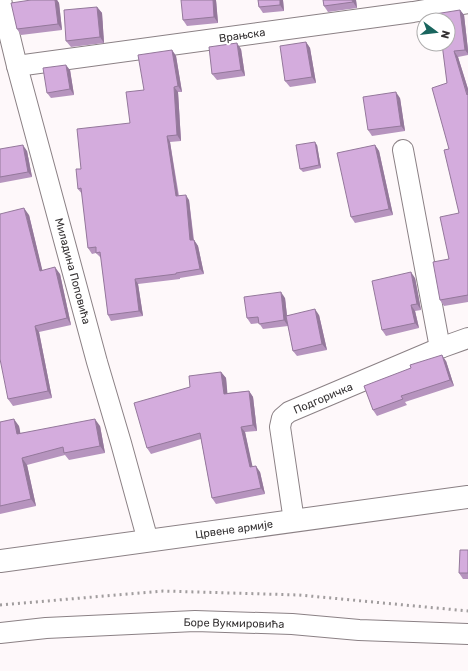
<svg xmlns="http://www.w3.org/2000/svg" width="468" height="671" viewBox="0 0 468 671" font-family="Rubik,sans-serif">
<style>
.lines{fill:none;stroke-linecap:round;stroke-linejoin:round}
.street-casing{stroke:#8b8185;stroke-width:22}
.secondary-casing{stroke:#8b8185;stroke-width:24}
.street{stroke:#fff;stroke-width:20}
.secondary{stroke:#fff;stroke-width:22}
.rail{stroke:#a19d9e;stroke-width:3;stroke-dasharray:2 4;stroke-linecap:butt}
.wall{fill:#b694be}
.shaded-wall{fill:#94789b}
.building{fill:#d4acdd;stroke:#94789b}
.labels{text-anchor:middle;stroke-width:4;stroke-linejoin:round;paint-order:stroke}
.street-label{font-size:11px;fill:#353233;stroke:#fff}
</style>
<rect width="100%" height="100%" fill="#fef8fa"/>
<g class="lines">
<defs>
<g id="street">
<polyline points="1,0 17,66 97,362 121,443 148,541"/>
<polyline points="17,66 413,12 468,3"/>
<polyline points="403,150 440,348"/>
<polyline points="294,521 280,427 282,418 289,412 440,348 468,338"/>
<polyline points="0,633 46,628 195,621 292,624 359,630 468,634"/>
</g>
<polyline id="secondary" points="0,561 468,497"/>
</defs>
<use href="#street" class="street-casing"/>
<use href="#secondary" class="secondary-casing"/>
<use href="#street" class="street"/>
<use href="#secondary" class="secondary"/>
<polyline class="rail" points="0,605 163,591 299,595 468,611"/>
</g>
<g class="wall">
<polygon points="31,0 57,0 59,3 62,30 21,35 17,29"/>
<polygon points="216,0 218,23 187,26 183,20"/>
<polygon points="258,0 283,0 284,11 263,13 259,7"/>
<polygon points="323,0 356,0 357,8 328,12 324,6"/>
<polygon points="97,7 102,13 104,43 71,47 66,41"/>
<polygon points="460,10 464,15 468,50 468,55 458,57 468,89 468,302 444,306 440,300 459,213 449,149 447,83 443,48 442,48 440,44 448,44"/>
<polygon points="306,42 310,48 316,83 290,87 285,81"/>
<polygon points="241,49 245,76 217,80 212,74"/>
<polygon points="172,50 176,56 182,92 178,92 181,141 170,142 179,196 189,200 194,240 198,246 204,274 180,278 180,279 138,284 143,316 111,321 108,315 101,258 96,253 92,254 88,248 82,194 78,189 81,169 130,123 144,90"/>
<polygon points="70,70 74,95 51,98 47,93"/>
<polygon points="400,98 405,131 372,136 368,130"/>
<polygon points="317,145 321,168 303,172 300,169"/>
<polygon points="375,145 379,151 393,215 355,223 351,217"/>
<polygon points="0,149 27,151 32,177 0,183"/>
<polygon points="29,215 42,270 60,274 71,325 39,332 52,398 13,406 8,399"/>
<polygon points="415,278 421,310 415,311 419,328 386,336 382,330"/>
<polygon points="285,298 287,315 319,315 327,350 297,356 293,351 288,326 263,329 259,323 251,324 247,318"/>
<polygon points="446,361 454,386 405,402 407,405 377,416 373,410"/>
<polygon points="221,372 226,378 227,393 249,391 253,397 257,431 245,432 252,467 260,472 265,494 216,504 212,498 201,439 151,454 147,448 190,387"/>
<polygon points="0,422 19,426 20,433 100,426 105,453 69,460 65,455 27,465 36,506 0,514"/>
<polygon points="468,550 468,579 463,579 459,573"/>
</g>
<g class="shaded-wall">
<polygon points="55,0 57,0 59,3 62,30 58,24"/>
<polygon points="213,0 216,0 218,23 214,17"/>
<polygon points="280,0 283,0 284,11 280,5"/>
<polygon points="352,0 356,0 357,8 353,2"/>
<polygon points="97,7 102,13 104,43 100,37"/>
<polygon points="460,10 464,15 468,50 468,54 465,50"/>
<polygon points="306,42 310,48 316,83 312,77"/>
<polygon points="237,43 241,49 245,76 241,70"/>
<polygon points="172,50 176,56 182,92 178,86"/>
<polygon points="454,51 458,57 468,89 468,96"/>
<polygon points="66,65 70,70 74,95 70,89"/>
<polygon points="174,87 178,92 181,141 177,135"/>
<polygon points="396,92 400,98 405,131 401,126"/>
<polygon points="167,136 170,142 179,202 176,196"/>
<polygon points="315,142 317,145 321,168 319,165"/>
<polygon points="23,145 27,151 32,177 28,172"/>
<polygon points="375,145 379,151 393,215 389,209"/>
<polygon points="186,195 189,200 194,246 190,240"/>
<polygon points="24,208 29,215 44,277 40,271"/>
<polygon points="194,240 198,246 204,274 200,269"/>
<polygon points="55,267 60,274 71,325 67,318"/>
<polygon points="411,272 415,278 421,310 417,304"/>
<polygon points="135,279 138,284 143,316 139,311"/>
<polygon points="281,292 285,298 288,326 284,320"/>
<polygon points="411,305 415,311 419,328 415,323"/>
<polygon points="315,309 319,315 327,350 322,344"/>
<polygon points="35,326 39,332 52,398 48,391"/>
<polygon points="442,355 446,361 454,386 450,380"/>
<polygon points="221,372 226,378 228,399 224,394"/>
<polygon points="249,391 253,397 257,431 253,425"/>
<polygon points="14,419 19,426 22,441 17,434"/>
<polygon points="95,419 100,426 105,453 100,446"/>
<polygon points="241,427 245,432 254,473 250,467"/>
<polygon points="22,458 27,465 36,506 31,499"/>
<polygon points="256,466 260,472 265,494 261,488"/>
</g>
<g class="building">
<polygon points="31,0 55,0 58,24 17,29 11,3"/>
<polygon points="181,0 213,0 214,17 183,20"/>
<polygon points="258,0 280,0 280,5 259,7"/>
<polygon points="323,0 352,0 353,2 324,6"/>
<polygon points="97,7 100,37 66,41 64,10"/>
<polygon points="460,10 465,50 454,51 467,95 468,94 468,295 440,300 433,262 449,259 440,217 459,213 444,150 449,149 432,88 447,83 442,44 448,44 448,20 436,20 435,14"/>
<polygon points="306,42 312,77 285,81 280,46"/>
<polygon points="237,43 241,70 212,74 209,47"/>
<polygon points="172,50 178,86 174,87 177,135 167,136 176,196 186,195 190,240 194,240 200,269 176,273 176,274 135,279 139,311 108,315 100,252 96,253 96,247 88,248 81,188 78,189 76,169 81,169 77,129 130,123 126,92 144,90 138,55"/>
<polygon points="66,65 70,89 47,93 43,68"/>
<polygon points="396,92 401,126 368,130 363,97"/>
<polygon points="315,142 319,165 300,169 296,145"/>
<polygon points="23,145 28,172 0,177 0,149"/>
<polygon points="375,145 389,209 351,217 337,153"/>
<polygon points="24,208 40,271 55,267 67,318 35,326 48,391 8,399 0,359 0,214"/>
<polygon points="411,272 417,304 411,305 415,323 382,330 372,281"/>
<polygon points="281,292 284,320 259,324 258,317 247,318 244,297"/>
<polygon points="315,309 322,344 293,351 286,316"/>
<polygon points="442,355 450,380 401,396 403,399 373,410 364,386 411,368 410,365"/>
<polygon points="221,372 224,394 249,391 253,425 241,427 250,467 256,466 261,488 212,498 200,433 147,448 134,403 190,387 189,376"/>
<polygon points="14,419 17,434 95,419 100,446 64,453 63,447 22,458 31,499 0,506 0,422"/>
<polygon points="460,550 468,550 468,573 459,573"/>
</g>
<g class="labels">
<g class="street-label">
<text transform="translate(242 35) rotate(-8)" y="4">Врањска</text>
<text transform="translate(73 271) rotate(75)" y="4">Миладина Поповића</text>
<text transform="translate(323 398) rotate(-23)" y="4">Подгоричка</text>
<text transform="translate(234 529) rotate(-8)" y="4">Црвене армије</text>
<text transform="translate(234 623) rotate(1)" y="4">Боре Вукмировића</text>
</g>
</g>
<g transform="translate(436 32) rotate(105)"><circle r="19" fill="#ffffff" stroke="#aeadad"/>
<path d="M0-3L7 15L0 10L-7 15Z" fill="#19655e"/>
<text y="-6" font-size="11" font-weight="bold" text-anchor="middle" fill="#353233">N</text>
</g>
</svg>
